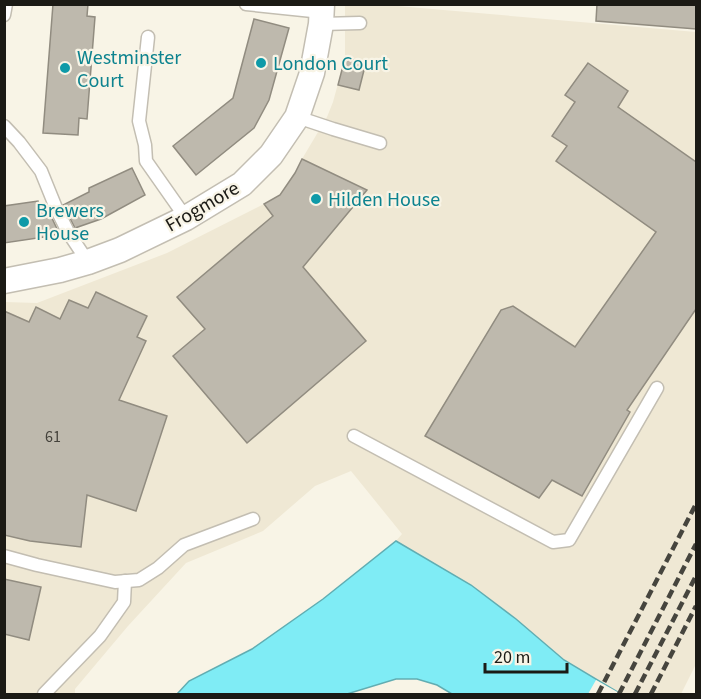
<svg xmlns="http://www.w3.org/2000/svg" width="701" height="699" viewBox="0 0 701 699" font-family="'Source Sans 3',sans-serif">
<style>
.built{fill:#efe8d4}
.water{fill:#7fecf5;stroke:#61adb2;stroke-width:1.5}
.pier{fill:#f8f4e6}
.building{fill:#beb9ad;stroke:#918c80;stroke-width:1.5}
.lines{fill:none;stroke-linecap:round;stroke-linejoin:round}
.service-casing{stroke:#c3beb2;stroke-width:15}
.minor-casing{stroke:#c3beb2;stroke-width:27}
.service{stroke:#fff;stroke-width:12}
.minor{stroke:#fff;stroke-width:24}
.rail{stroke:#46453e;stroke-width:4.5;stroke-dasharray:9 4.5;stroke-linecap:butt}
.culture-dot{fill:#0f9aa8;stroke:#f8f4e6;stroke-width:2}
.labels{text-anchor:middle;stroke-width:4.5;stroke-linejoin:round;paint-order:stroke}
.number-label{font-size:16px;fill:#44423b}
.culture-label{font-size:20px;fill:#0d838f;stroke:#f8f4e6;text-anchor:start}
.street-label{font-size:20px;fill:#1b1a15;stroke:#f8f4e6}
</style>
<rect width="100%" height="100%" fill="#f8f4e6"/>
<polygon class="built" points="345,5 386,5 696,32 696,664 681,694 621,694 564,660 516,619 471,585 396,541 402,534 351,471 315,486 263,531 186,563 128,626 75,689 75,694 5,694 5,302 37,303 167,253 264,204 280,195 295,173 302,159 327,117 333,102 345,58"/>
<polygon class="water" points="396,541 471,585 516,619 564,660 621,694 452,694 437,685 417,679 396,679 347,694 177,694 189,681 252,649 323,599"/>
<polygon class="pier" points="596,680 621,694 588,694"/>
<g class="building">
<polygon points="53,4 88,4 87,16 95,17 87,119 79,118 78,135 43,133"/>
<polygon points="597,4 696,4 696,29 596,21"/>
<polygon points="254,19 289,28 269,100 254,128 196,175 173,146 233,98"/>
<polygon points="345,58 366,62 359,90 338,85"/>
<polygon points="588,63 628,91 618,107 696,162 696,309 627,410 630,412 582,496 552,480 539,498 425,436 501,310 513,306 575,347 656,232 556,161 567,146 552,136 575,102 565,95"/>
<polygon points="302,159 367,190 303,267 366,341 247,443 173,356 205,329 177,297 273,216 264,204 280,195 295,173"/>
<polygon points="132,168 145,195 101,219 75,228 63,205 89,192 89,188"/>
<polygon points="38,201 42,215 49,212 59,233 51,236 4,243 4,206"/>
<polygon points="96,292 147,316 137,337 146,341 119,400 167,416 136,511 87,495 81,547 30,541 4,535 4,311 29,322 36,307 60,319 69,300 88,308"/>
<polygon points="4,579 41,587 29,640 4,634"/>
</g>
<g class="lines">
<defs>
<g id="service">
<polyline points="246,4 322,12"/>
<polyline points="4,15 6,4"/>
<polyline points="321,24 360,23"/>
<polyline points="148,37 139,121 145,145 146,161 186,218"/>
<polyline points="297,117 333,129 380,143"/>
<polyline points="4,126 19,142 41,171 56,208 68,232 88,262"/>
<polyline points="354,436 553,542 569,540 657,388"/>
<polyline points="4,556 37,565 115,582 139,580 158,568 184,545 253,519"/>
<polyline points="44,694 100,636 124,602 125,581"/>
</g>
<polyline id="minor" points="4,281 60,270 88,262 120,250 186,218 242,184 271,155 297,117 312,73 321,24 322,4"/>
</defs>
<use href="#service" class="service-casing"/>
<use href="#minor" class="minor-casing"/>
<use href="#service" class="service"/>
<use href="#minor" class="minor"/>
<g class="rail">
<polyline points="598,694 696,504"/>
<polyline points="619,694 696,544"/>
<polyline points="635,694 696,576"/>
<polyline points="651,694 696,606"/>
</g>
</g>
<g class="culture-dot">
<circle cx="261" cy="63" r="6"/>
<circle cx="65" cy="68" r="6"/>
<circle cx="316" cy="199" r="6"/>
<circle cx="24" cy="222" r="6"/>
</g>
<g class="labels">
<g class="number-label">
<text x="53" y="442">61</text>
</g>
<g class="culture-label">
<text x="77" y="64">Westminster<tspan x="77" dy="23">Court</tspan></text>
<text x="273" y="70">London Court</text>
<text x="328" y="206">Hilden House</text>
<text x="36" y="217">Brewers<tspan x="36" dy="23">House</tspan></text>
</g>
<g class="street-label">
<text transform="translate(202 206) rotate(-30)" y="7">Frogmore</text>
</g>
</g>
<rect width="701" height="699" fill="none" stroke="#1b1a15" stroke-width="12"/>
<path d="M485 663v9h82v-9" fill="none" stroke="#1b1a15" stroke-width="3"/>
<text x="494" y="663" font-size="18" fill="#1b1a15" stroke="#f8f4e6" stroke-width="4.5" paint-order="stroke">20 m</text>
</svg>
